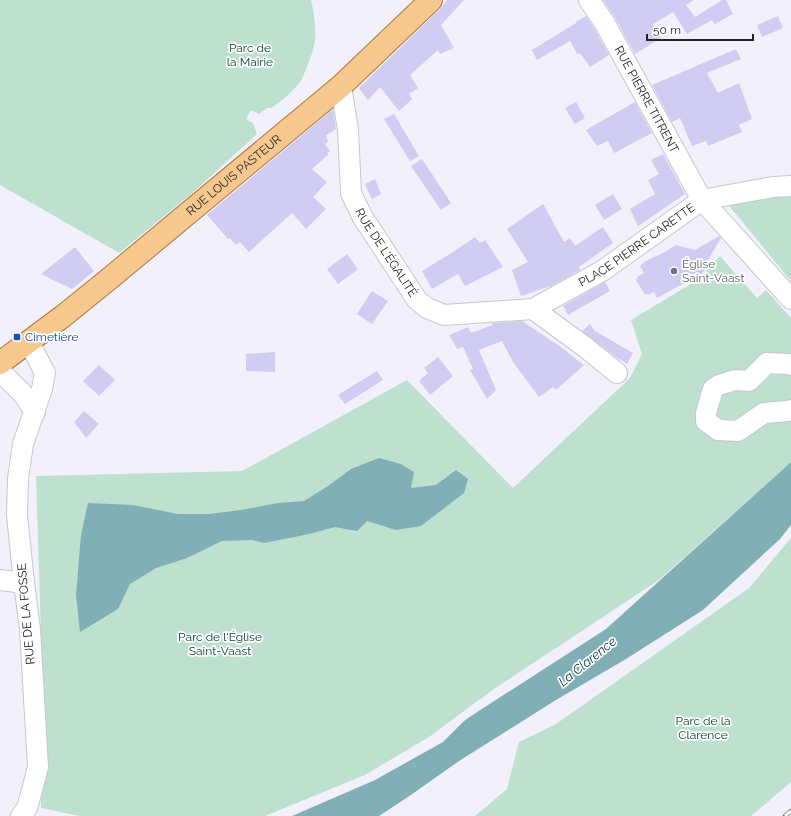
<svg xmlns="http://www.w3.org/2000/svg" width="791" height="816" viewBox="0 0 791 816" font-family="Raleway,sans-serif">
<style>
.green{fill:#bee1cf}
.water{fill:#80afb6}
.building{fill:#d0ccf2}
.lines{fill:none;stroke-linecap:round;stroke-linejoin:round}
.minor-casing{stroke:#c7c6d0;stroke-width:22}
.major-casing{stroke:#aa7739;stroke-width:24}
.minor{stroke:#fff;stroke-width:20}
.major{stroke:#f7c88e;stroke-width:22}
.rail-casing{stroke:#74747a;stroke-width:4.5}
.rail{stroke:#fff;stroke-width:3;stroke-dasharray:9;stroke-linecap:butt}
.worship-dot{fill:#6b7280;stroke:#fff;stroke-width:1.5}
.transit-dot{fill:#1a4fb4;stroke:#fff;stroke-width:1.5}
.labels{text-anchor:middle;stroke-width:3.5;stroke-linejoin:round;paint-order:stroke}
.park-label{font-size:12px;fill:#0b402c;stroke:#fff}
.street-label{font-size:12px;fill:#242427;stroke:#fff}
.worship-label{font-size:12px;fill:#5b616d;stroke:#fff;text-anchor:start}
.transit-label{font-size:12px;fill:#164399;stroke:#fff;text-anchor:start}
.water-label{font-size:13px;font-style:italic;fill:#033439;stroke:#fff}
</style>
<rect width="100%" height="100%" fill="#f2f1fb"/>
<g class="green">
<path d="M 0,0 L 311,0 C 314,12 316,28 315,40 C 314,49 310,59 307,67 C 305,71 304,75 302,79 C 294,91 282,101 271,108 L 267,108 L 259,114 L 251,110 L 246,119 L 253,123 L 257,134 L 190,195 L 119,253 L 0,185 Z"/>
<polygon points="791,186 791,281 722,197"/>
<polygon points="720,256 757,298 766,290 791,318 791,462 659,580 491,691 429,737 365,775 265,816 80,816 41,808 42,664 36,476 242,471 407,380 513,488 630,378 642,354 631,320 701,278"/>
<polygon points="791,538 791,782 751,816 475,816 507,789 519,742 556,724 749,588"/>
</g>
<g class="water">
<polygon points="379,458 401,464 414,472 411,488 436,485 456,470 468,479 464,493 421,526 396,530 367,521 357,531 335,527 309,534 264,543 252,540 222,541 187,558 156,568 130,584 118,609 80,632 76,595 81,535 88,503 133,505 178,514 209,514 241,510 278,503 304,501 328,486 351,469"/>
<polygon points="791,462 791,525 780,539 703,610 626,659 556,700 459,761 408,797 379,816 292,816 375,780 443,742 464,721 471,716 606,629"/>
</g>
<g class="building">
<polygon points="447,0 464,0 441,25 454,48 440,54 438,50 410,75 418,88 409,94 412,99 399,111 380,87 368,100 359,88 440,9"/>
<polygon points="603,0 694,0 686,5 695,17 722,0 726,0 733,14 715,24 712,20 687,34 673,12 653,24 661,38 635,54 614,16"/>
<polygon points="586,16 594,28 609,55 590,67 580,53 577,54 570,41 537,60 532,50 576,23 576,22"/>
<polygon points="778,16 783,28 762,37 757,25"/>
<polygon points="736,49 741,59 707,73 718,93 739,83 752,119 739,125 742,132 708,146 706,141 692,146 680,118 672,122 652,85"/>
<polygon points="576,102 585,118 575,124 565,108"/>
<polygon points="635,102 652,133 614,153 608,141 597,146 586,130"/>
<polygon points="333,109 336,129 330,133 326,135 328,142 325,144 330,151 327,153 329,154 312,169 327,182 313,197 326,209 306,229 292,213 249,252 240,242 236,245 230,238 228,239 207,215"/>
<polygon points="394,114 419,156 410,161 384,119"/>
<polygon points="663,154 685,194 638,226 630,209 655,194 648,180 659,174 651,160"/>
<polygon points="422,159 451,203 441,210 411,166"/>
<polygon points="375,179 381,194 372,199 365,184"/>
<polygon points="613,194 622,209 604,220 595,205"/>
<polygon points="543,204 564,242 570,238 575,246 603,227 613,243 579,267 580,270 551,286 521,296 512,270 528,262 507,229"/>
<polygon points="719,236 721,238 705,265 707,267 699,277 697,276 657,298 654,292 648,295 647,294 645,295 636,280 638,278 637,277 644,273 640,266 644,262 665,252 676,245 695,250"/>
<polygon points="475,237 480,243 485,240 503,267 465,286 458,274 432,289 422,271 453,252"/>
<polygon points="75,247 94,271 72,289 41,274"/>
<polygon points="347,254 358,269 338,284 327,269"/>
<polygon points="605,282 610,291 568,315 563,306"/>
<polygon points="372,291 388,301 372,324 357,314"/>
<polygon points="522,321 568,352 568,353 584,365 556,390 553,387 539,397 513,362 502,341 479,350 496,390 487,399 470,370 473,369 463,347 457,349 449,335 468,327 471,333 493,325 492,323"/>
<polygon points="590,324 595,331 633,353 627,364 616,357 582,331"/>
<polygon points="275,352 275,372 246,371 246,354"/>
<polygon points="438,357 453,376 430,395 419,381 428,373 424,368"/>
<polygon points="99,365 115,380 99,396 83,381"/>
<polygon points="377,371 383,380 345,404 338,395"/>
<polygon points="84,411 99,424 86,438 74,422"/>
</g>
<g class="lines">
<defs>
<g id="minor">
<path id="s1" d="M 589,0 L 604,22 L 702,200 L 791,299"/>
<path id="s2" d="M 341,86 L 348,130 L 351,193 L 362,216 L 417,300 L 427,308 L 444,315 L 533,309 L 602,271 L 702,200 L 773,187 L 791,186"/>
<polyline points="533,309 585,347 617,373"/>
<polyline points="791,365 789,364 767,363 749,381 735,380 719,385 713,389 706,413 706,421 718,430 738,431 764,413 788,411 791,410"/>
<polyline points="0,371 23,394 35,412"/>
<polyline points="0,580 24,583"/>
<polyline points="21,816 27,808 31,794 38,767 30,629 24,583 17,515 18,479 23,444 42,389 45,373 29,342"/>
</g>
<g id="major">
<path id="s3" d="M 0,363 L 62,317 L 109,279 L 341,86 L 431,0"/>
</g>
</defs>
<use href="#minor" class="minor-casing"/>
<use href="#major" class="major-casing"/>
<use href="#minor" class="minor"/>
<use href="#major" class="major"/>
<defs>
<polyline id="rail" points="785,816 791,811"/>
</defs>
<use href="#rail" class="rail-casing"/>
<use href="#rail" class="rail"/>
</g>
<circle class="worship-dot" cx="674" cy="271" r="4"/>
<rect class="transit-dot" x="13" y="333" width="8" height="8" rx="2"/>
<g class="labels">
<g class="park-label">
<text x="250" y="52">Parc de<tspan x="250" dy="14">la Mairie</tspan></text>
<text x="220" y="641">Parc de l'Église<tspan x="220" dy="14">Saint-Vaast</tspan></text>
<text x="703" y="725">Parc de la<tspan x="703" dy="14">Clarence</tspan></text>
</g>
<g class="street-label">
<text dy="4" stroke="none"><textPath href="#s1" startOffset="115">RUE PIERRE TITRENT</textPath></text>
<text dy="4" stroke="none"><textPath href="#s3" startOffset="300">RUE LOUIS PASTEUR</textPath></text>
<text dy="4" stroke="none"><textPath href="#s2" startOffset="476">PLACE PIERRE CARETTE</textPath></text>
<text dy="4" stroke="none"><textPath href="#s2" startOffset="177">RUE DE L'ÉGALITÉ</textPath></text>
<text transform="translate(26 614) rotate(-95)" y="4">RUE DE LA FOSSE</text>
</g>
<g class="worship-label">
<text x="682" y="268">Église<tspan x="682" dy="14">Saint-Vaast</tspan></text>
</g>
<g class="transit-label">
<text x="25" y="341">Cimetière</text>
</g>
<g class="water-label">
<text transform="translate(587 661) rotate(-39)" y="5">La Clarence</text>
</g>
</g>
<path d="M647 34v6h106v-6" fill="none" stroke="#242427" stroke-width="2"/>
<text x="653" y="34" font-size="12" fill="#242427" stroke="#ffffff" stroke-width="3" paint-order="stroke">50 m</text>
</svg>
